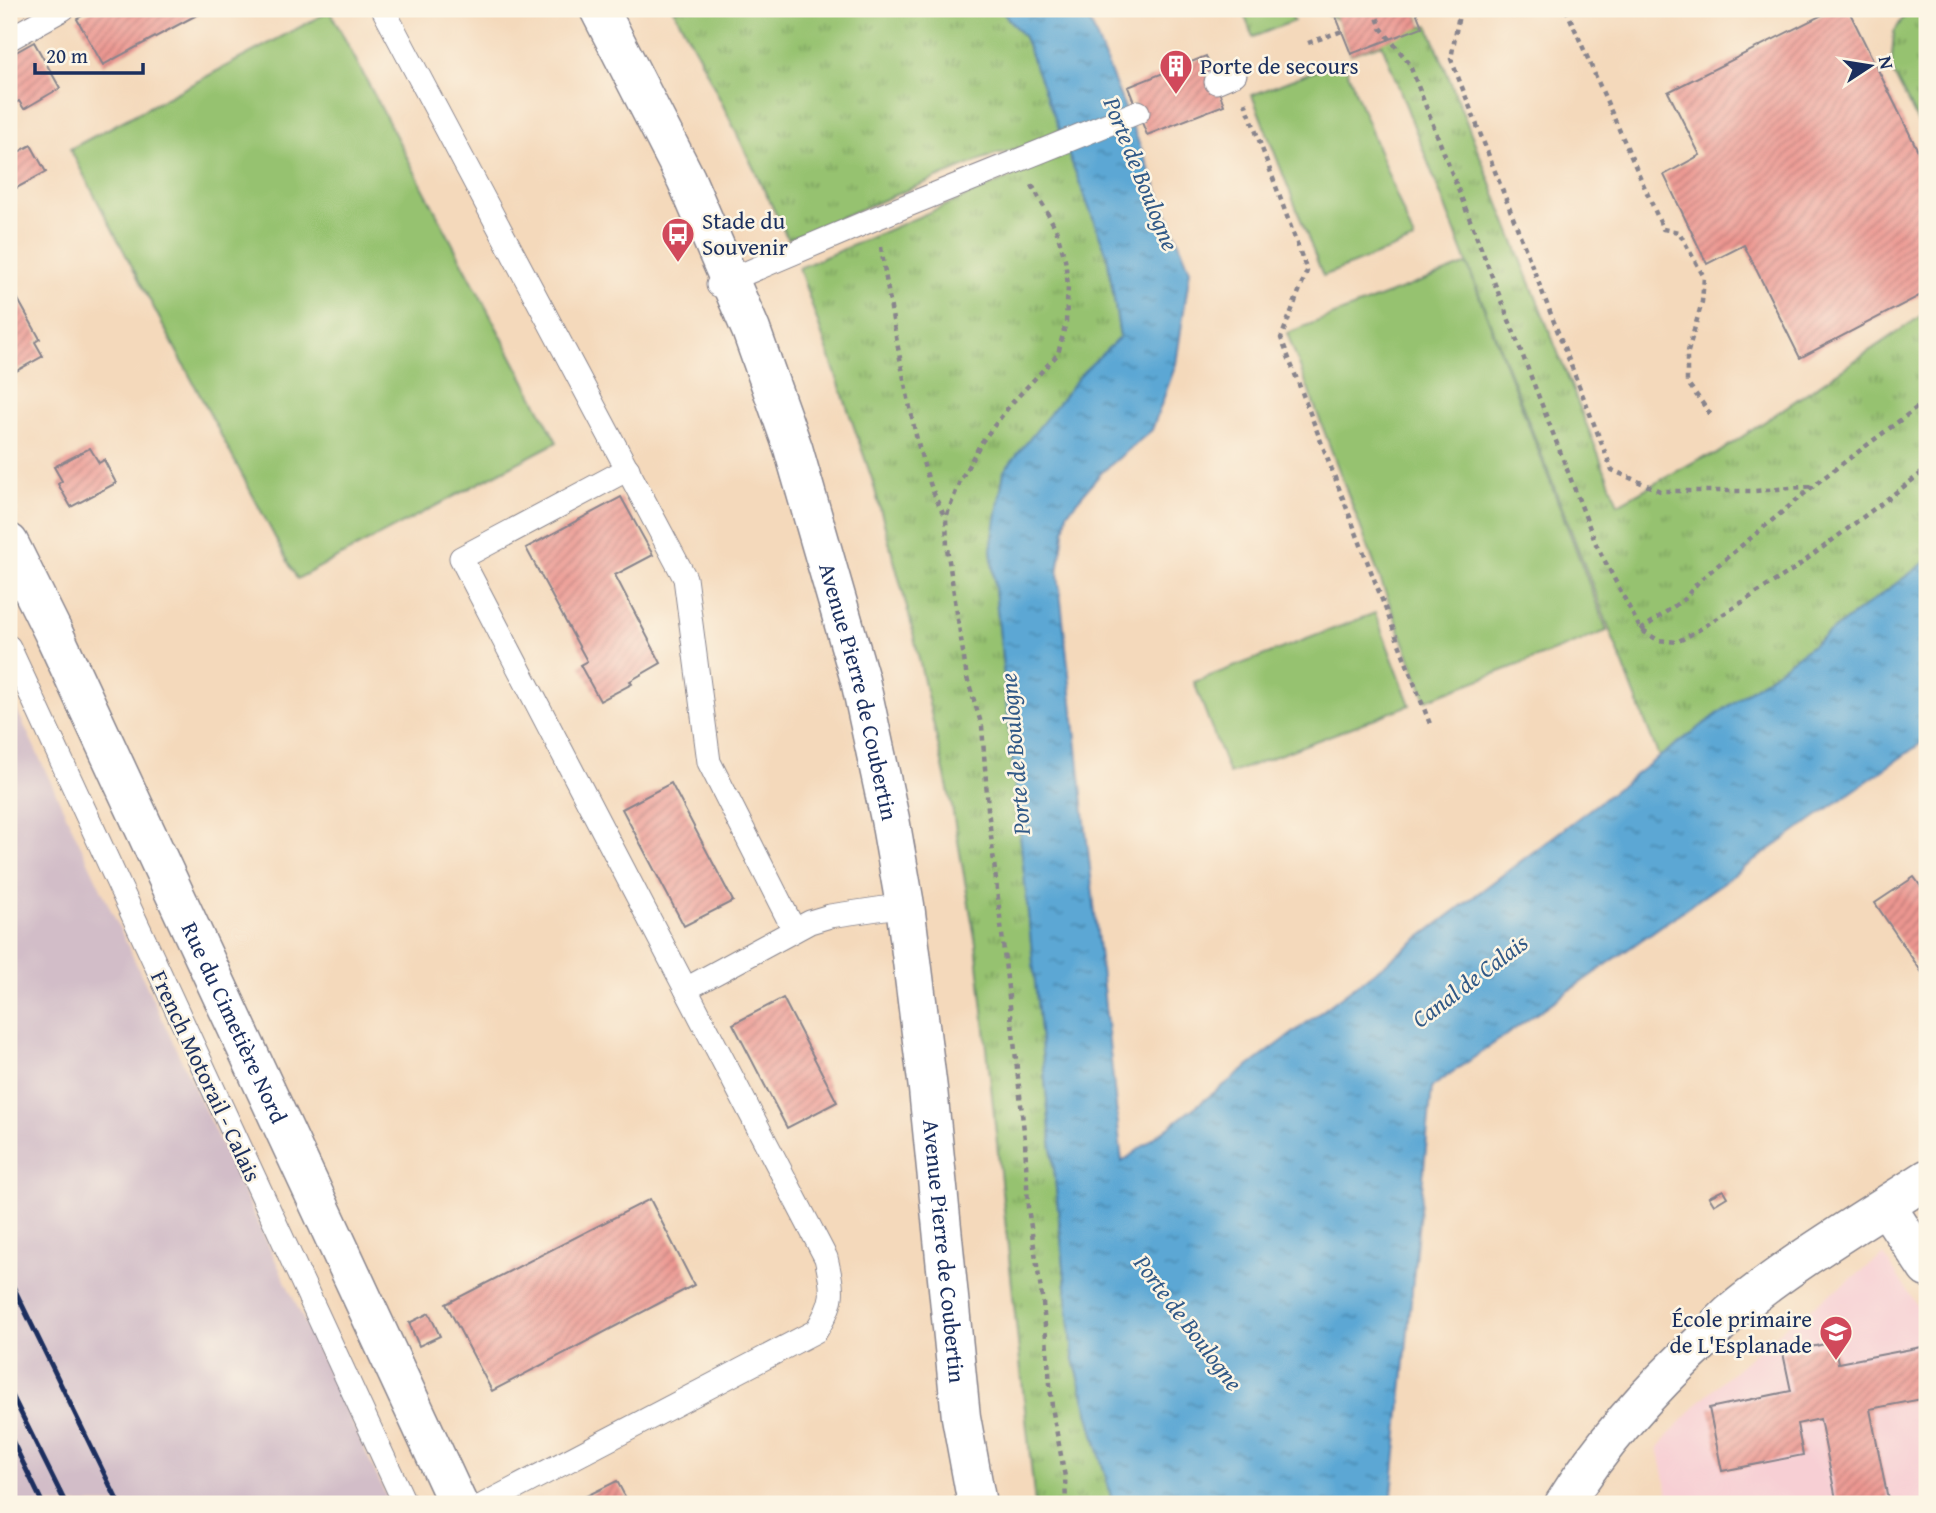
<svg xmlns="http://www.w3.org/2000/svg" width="1936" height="1513" viewBox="0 0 1936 1513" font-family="'Gentium Book Plus',serif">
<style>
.built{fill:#f7cfd4}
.railway{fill:#d2bdc8}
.grass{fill:url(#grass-tufts);stroke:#587867;stroke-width:2}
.green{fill:#96c270;stroke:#587867;stroke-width:2}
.water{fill:url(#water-ripples);stroke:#3b6b99;stroke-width:2}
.building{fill:url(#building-hatch)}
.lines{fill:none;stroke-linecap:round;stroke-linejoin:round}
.service-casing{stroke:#88848c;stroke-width:25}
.minor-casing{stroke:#88848c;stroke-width:41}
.tertiary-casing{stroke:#88848c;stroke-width:41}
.path{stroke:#88848c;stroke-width:4.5;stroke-dasharray:5 5;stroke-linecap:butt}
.service{stroke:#fff;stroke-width:23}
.minor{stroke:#fff;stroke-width:38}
.tertiary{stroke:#fff;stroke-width:38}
.rail{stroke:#1b2f5e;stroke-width:5}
.labels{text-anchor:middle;stroke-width:5;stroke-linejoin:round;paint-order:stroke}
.poi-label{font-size:23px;fill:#1b2f5e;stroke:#fcf5e5;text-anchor:start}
.street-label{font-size:23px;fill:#1b2f5e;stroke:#fcf5e5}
.water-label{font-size:24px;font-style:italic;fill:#315987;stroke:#fcf5e5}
</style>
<defs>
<pattern id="grass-tufts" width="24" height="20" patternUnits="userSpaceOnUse" patternTransform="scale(1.75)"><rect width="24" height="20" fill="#96c270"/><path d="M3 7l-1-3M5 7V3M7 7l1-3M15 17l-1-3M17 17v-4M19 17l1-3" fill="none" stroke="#7a9e5f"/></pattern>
<pattern id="water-ripples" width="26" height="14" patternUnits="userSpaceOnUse" patternTransform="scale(1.75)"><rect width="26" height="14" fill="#5ba7d4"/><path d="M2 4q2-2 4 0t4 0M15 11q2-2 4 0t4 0" fill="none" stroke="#4a88af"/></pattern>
<pattern id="building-hatch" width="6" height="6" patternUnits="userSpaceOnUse" patternTransform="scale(1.75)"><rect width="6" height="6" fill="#ec9690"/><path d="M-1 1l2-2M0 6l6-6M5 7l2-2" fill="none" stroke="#be7b79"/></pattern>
</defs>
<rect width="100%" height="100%" fill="#fcf5e5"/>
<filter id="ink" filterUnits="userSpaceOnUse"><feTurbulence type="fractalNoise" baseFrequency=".0143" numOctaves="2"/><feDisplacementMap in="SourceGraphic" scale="14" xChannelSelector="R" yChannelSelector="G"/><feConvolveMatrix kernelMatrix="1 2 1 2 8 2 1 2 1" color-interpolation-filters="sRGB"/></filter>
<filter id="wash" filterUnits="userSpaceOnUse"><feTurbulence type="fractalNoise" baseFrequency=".00686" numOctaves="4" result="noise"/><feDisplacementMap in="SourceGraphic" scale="28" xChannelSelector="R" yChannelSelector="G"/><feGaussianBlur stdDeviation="1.57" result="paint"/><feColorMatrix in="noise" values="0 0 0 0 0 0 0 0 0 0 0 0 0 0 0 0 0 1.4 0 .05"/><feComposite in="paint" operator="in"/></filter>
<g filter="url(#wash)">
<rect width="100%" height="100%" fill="#f4d9bb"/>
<polygon class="built" points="1884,1255 1927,1321 1927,1504 1670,1504 1658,1447 1703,1398 1787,1325"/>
<polygon class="railway" points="9,693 390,1504 9,1504"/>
<g class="grass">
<polygon points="673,9 1000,9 1024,37 1060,130 1023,149 995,154 788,239 699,56"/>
<polygon points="1242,9 1289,9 1294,21 1253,37"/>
<polygon points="1318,9 1415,9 1422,27 1428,25 1618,504 1699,459 1715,455 1927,312 1927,561 1659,757 1382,44 1351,54 1338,20"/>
<polygon points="1909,9 1927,9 1927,140 1891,68 1894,32"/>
<polygon points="1068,153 1107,255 1120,337 1083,373 991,549 1073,1356 1113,1504 1035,1504 976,944 952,807 910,619 872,479 799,268"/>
</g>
<g class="green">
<polygon points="330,11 557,442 297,579 70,149"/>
<polygon points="1343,60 1414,240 1323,276 1252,95"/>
<polygon points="1467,264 1607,631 1426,700 1287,333"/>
<polygon points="1375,613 1410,705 1229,774 1194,682"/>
</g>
<polygon class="water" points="1000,9 1085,9 1190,270 1176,364 1152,430 1101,473 1067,513 1058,573 1122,1162 1659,757 1927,561 1927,739 1432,1087 1391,1504 1113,1504 1073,1356 991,549 1004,471 1083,372 1120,337 1107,255 1024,37"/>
<g id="blocks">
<g class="building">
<polygon points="94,9 97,11 101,9 208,9 103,65 77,19"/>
<polygon points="1333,9 1415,9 1422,27 1351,54"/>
<polygon points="1834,9 1848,9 1927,169 1927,292 1800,358 1744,245 1707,264 1664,175 1700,155 1668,92"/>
<polygon points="34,42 60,88 24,109 19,101 10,106 14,114 9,117 9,56"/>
<polygon points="1206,56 1224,105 1147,135 1128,87"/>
<polygon points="31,145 46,172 9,192 9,157"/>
<polygon points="15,294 40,339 35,342 43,356 9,375 9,297"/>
<polygon points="90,448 99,463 104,460 116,483 71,507 58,484 62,481 54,467"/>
<polygon points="621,497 653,555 615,575 661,663 630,681 632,684 600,701 580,665 587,661 526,548"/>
<polygon points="671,783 733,901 684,926 622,809"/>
<polygon points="1914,877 1922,888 1927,884 1927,980 1875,903"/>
<polygon points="783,998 837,1102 787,1128 733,1024"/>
<polygon points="1723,1190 1727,1197 1714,1205 1709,1197"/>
<polygon points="650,1199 694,1285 492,1391 446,1304"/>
<polygon points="429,1313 440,1336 419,1346 409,1323"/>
<polygon points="1834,1342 1838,1363 1927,1346 1927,1398 1870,1409 1889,1504 1837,1504 1820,1419 1797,1424 1803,1455 1722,1471 1709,1408 1791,1391 1783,1353"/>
<polygon points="617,1481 629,1504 570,1504"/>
</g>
</g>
</g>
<g filter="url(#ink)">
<use href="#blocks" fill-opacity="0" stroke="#88848c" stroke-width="2"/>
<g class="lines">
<defs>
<g id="service">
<polyline points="383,9 685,578 709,762 794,930"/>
<polyline points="9,39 63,9"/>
<polyline points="1216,82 1235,74"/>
<polyline points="718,285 876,218 1138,112"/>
<polyline points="9,647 405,1504"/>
<polyline points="686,989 810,922 830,916 905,905"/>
<path d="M 485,1504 L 816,1331 C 835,1301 834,1292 826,1258 L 461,558 L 628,469"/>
</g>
<g id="minor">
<path id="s1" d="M 9,543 L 53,632 L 458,1504"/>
<polyline points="1886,1206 1927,1268"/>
<path d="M 1564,1504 C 1603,1441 1651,1388 1706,1338 C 1715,1329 1723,1320 1732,1312 C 1792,1262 1862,1221 1927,1179"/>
</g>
<g id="tertiary">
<path id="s2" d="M 599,9 L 686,179 L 751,330 L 793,448 L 860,680 L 890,819 L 905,905 L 928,1089 L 961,1417 L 977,1504"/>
</g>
</defs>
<use href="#service" class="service-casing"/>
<use href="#minor" class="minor-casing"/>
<use href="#tertiary" class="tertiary-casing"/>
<g class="path">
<polyline points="1374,9 1381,28 1409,63 1596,544 1641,630 1658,640 1677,642 1697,631 1794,569 1927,469"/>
<polyline points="1460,9 1451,59 1612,470 1660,491 1754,491 1814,486"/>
<polyline points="1566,9 1663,229 1679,232 1704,277 1702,302 1687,355 1687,382 1711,415"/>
<polyline points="1308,43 1342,31"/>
<polyline points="1245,102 1307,271 1281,338 1430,724"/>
<polyline points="1032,185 1056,229 1065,259 1068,286 1066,322 1058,354 1010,405 981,443 960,481 946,517 947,548 967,678 982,726 988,809 1025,1140 1028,1208 1043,1303 1052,1407 1065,1477 1066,1504"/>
<path d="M 881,247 C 889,299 898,351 909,403 C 917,442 926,482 945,517"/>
<polyline points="1641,630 1684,599 1700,580 1822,479 1927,400"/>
</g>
<use href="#service" class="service"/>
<use href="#minor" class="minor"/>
<use href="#tertiary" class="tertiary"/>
<g class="rail">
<polyline points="9,1278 119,1504"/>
<polyline points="9,1389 66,1504"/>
<polyline points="9,1434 43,1504"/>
</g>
</g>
</g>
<defs>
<symbol id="building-pin" viewBox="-11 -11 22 30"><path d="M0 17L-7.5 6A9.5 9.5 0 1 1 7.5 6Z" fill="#d1495b" stroke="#fcf5e5"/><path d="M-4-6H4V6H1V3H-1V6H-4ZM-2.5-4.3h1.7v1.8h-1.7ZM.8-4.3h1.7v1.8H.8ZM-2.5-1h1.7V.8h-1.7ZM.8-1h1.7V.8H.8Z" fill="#fff"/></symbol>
<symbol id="bus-pin" viewBox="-11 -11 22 30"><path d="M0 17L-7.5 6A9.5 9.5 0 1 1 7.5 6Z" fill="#d1495b" stroke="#fcf5e5"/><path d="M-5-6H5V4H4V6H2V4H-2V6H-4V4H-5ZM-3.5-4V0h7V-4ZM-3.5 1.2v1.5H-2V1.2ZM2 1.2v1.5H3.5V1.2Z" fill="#fff"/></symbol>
<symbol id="school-pin" viewBox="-11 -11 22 30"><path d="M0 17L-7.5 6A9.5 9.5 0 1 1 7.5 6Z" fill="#d1495b" stroke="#fcf5e5"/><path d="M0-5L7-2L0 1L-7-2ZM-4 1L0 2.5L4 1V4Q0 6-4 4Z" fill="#fff"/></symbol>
</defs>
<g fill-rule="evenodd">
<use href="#building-pin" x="1157" y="47" width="38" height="52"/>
<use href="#bus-pin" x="659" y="215" width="38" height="52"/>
<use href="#school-pin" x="1817" y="1313" width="38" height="52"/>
</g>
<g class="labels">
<g class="poi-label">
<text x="1200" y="74">Porte de secours</text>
<text x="702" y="229">Stade du<tspan x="702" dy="26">Souvenir</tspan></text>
<text x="1812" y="1327" text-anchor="end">École primaire<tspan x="1812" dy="26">de L'Esplanade</tspan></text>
</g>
<g class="street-label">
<text dy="8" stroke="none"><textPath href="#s2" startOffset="733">Avenue Pierre de Coubertin</textPath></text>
<text dy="8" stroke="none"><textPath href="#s1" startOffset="530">Rue du Cimetière Nord</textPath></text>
<text transform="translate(206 1076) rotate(65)" y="8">French Motorail - Calais</text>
<text dy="8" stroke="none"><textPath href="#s2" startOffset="1300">Avenue Pierre de Coubertin</textPath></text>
</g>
<g class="water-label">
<text transform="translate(1141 174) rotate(68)" y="8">Porte de Boulogne</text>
<text transform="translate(1015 754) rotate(-95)" y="8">Porte de Boulogne</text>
<text transform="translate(1470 981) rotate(-37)" y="8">Canal de Calais</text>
<text transform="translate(1188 1323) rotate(53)" y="8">Porte de Boulogne</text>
</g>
</g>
<rect width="1936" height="1513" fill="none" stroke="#fcf5e5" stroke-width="35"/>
<g transform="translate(1870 66) rotate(78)" stroke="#fcf5e5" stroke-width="5" paint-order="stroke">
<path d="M0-5L12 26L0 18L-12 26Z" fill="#1b2f5e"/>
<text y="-10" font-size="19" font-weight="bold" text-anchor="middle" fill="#1b2f5e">N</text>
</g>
<path d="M35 63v10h108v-10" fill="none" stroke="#1b2f5e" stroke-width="3.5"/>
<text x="46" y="63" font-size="21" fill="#1b2f5e" stroke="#fcf5e5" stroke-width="5" paint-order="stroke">20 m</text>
</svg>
